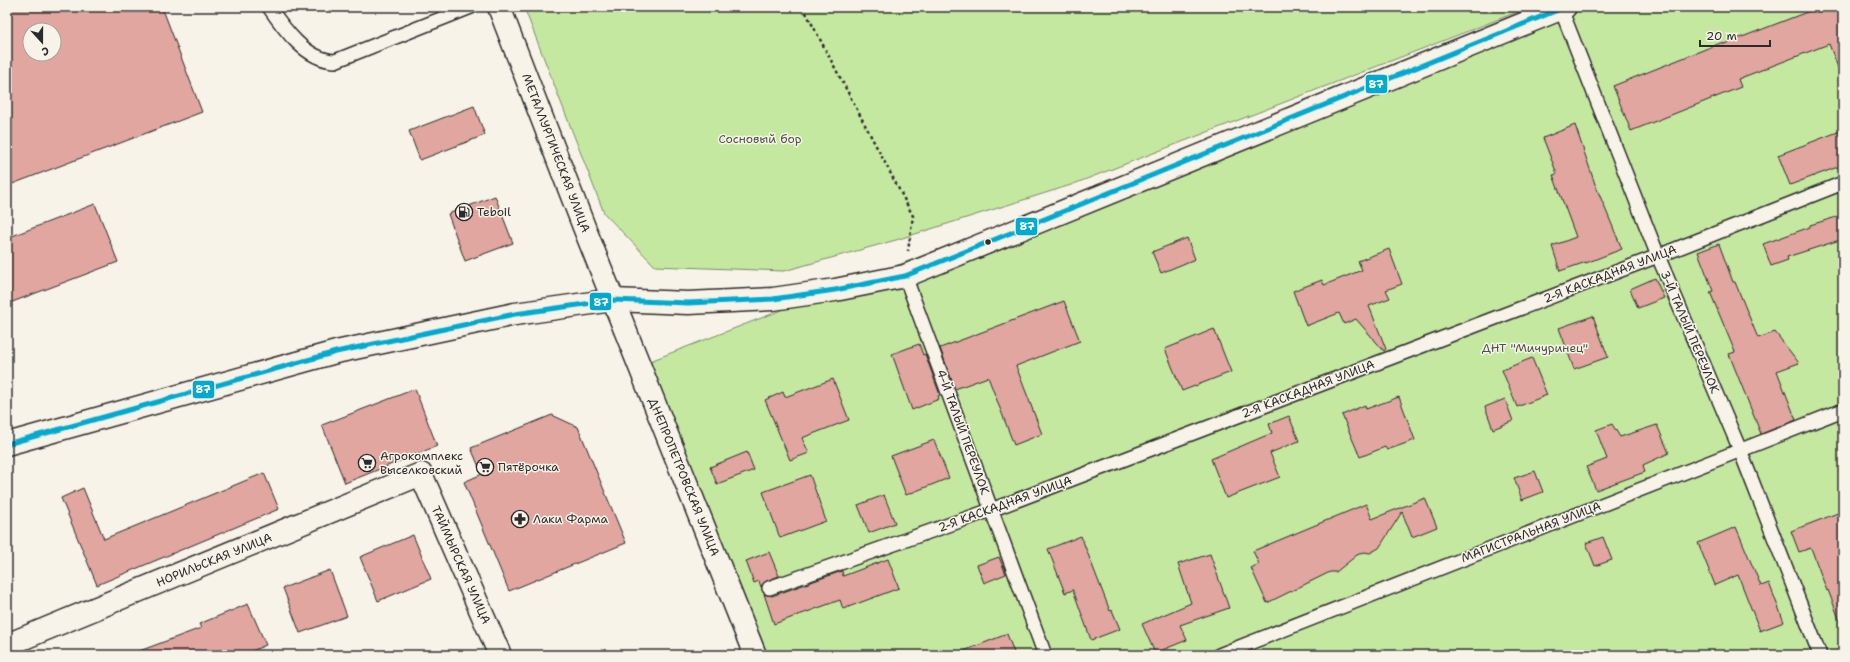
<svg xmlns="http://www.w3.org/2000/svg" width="1850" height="662" viewBox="0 0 1850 662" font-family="'Shantell Sans',sans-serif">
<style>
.green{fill:#c5e8a1;stroke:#788a66}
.building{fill:#e0a69f;stroke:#2b2b2b;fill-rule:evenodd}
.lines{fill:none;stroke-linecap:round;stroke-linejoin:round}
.lane-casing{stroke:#2b2b2b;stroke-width:16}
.street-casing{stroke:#2b2b2b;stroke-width:25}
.secondary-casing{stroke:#2b2b2b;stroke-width:25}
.path{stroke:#2b2b2b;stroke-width:2.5;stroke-dasharray:3 3;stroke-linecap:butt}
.lane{stroke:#f7f3e8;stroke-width:13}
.street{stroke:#f7f3e8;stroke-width:22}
.secondary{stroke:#f7f3e8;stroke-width:22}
.bus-1-casing{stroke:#f7f3e8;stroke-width:8}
.bus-1{stroke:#00a9ce;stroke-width:5}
.bus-dot{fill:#2b2b2b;stroke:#f7f3e8;stroke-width:1.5}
.labels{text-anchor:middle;stroke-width:3;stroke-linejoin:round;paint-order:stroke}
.park-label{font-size:12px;fill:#4a5143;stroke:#f7f3e8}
.street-label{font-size:12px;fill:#2b2b2b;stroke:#f7f3e8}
.poi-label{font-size:12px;fill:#2b2b2b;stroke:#f7f3e8;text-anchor:start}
.line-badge{stroke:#f7f3e8;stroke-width:1.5}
.badge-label{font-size:11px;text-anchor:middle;font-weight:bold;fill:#fff}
</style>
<rect width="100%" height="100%" fill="#f7f3e8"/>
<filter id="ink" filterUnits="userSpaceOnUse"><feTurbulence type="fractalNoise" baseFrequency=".025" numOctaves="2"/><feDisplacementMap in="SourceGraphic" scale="8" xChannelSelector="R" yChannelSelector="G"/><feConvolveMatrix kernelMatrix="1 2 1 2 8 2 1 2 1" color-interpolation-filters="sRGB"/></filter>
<g filter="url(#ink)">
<g class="green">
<polygon points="524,7 1530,7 1071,185 896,240 784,271 655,266 604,213"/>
<polygon points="1565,7 1843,7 1843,655 764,655 645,363"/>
</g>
<g class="building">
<path d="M 7,7 L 162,7 L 202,112 L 7,186 ZM 30,30 L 54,30 L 54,54 L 30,54 Z"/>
<polygon points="1820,7 1843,7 1843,78 1842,78 1829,44 1738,79 1741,87 1631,131 1613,86 1723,42 1724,44"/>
<polygon points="474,106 485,135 420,160 409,131"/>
<polygon points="1575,125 1595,184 1622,249 1586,263 1586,262 1560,271 1552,246 1576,237 1553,175 1557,174 1543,138"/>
<polygon points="1843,130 1843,165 1790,185 1778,155"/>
<polygon points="495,196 513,243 465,261 448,214"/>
<polygon points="95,204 118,262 7,304 7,238"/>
<polygon points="1843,215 1843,239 1787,257 1788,260 1771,266 1763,244 1810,227 1810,225"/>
<polygon points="1187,238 1195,259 1161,273 1152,252"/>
<polygon points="1719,244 1733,282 1735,282 1758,338 1775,332 1799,363 1777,371 1796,420 1761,434 1729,354 1735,352 1710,292 1713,291 1698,252"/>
<polygon points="1389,249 1402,284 1386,290 1390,298 1369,306 1386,349 1384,351 1356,319 1344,324 1339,313 1306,326 1293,291 1322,280 1324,285 1362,270 1358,261"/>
<polygon points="1655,278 1664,298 1638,308 1630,289"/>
<polygon points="1064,301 1080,341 1016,366 1042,434 1014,445 988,377 955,389 940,348"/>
<polygon points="1593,316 1608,357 1574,369 1559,328"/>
<polygon points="1214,329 1231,372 1182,391 1165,349"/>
<polygon points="919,344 923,355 925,354 940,395 938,396 939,399 912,410 892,354"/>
<polygon points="1532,358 1547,395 1517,407 1502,370"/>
<polygon points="833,379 849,420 802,438 809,453 790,460 765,400 783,392 785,397"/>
<polygon points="415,389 437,446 345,483 322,425"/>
<polygon points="1399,397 1415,440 1387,450 1385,447 1360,457 1342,415 1365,405 1366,409"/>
<polygon points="1505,399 1513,421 1493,429 1485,407"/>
<polygon points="552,415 578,427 626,543 509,591 464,482 482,474 471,448"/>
<polygon points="1289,416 1299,441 1270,453 1280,477 1226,498 1211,459 1272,433 1269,424"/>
<polygon points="1612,424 1620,437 1657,425 1669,453 1643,465 1645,472 1596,490 1586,467 1607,459 1596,430"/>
<polygon points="934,440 949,478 906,495 891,456"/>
<polygon points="747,452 754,470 717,484 710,467"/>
<polygon points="1535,471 1543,492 1522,500 1514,478"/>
<polygon points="264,473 279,509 97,585 61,498 83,488 104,539"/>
<polygon points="810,475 826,521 780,538 763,492"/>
<polygon points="884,495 895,523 869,533 858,505"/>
<polygon points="1425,498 1437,527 1412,537 1402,512 1379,548 1370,553 1364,552 1357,555 1336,572 1330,572 1267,603 1251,568 1259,564 1253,551 1366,504 1372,519"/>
<polygon points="1843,511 1843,624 1841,624 1828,590 1827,591 1811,548 1799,552 1791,531"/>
<polygon points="1736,527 1761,586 1769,583 1784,622 1760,631 1738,575 1715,585 1698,543"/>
<polygon points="413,535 431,579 378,601 360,557"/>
<polygon points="1081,536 1110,611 1112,610 1120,629 1091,640 1073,590 1065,593 1048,549"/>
<polygon points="1603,537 1612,560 1595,566 1586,543"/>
<polygon points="769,552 779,576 766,581 761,587 759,581 754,583 746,561"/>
<polygon points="1210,554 1229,608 1180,625 1187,640 1155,653 1142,624 1191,603 1178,564"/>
<polygon points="999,557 1006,574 984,583 977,565"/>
<polygon points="888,559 899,588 843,609 840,600 774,624 764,594 772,596 842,571 843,576"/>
<polygon points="330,570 347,616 300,633 283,588"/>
<polygon points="248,604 266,645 242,655 134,655 134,653 201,628 199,624"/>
<polygon points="1007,634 1015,655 957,655 956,654"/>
</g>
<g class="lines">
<defs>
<g id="lane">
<path d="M 269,7 C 284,29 306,60 335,61 L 471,7"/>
<polyline points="1561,9 1658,256 1740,450 1820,655"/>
<polyline points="905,276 1045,655"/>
<polyline points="769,588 991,510 1658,256 1843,183"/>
<polyline points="1219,655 1843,410"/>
</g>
<polyline id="street" points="7,645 421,474 500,655"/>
<g id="secondary">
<polyline points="499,7 584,227 755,655"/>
<polyline points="7,444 336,352 515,314 613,300 688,303 773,299 835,290 905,276 1565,7"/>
</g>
</defs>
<use href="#lane" class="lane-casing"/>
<use href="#street" class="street-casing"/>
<use href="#secondary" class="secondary-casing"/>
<polyline class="path" points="803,7 913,216 908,251"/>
<use href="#lane" class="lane"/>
<use href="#street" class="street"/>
<use href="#secondary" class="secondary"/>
<defs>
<polyline id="bus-1" points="7,444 336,352 515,314 613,300 688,303 773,299 835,290 905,276 1565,7"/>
</defs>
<use href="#bus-1" class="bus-1-casing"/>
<use href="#bus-1" class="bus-1"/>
</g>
</g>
<defs>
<symbol id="fuel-ring" viewBox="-11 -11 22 22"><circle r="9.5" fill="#f7f3e8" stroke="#2b2b2b" stroke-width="1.5"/><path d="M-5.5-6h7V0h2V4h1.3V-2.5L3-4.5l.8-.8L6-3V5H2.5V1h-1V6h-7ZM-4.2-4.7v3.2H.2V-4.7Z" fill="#2b2b2b"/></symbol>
<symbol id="supermarket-ring" viewBox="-11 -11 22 22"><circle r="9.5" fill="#f7f3e8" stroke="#2b2b2b" stroke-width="1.5"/><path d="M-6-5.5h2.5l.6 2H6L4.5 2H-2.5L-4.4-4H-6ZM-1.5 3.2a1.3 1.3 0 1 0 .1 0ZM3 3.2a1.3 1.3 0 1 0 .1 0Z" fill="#2b2b2b"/></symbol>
<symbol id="pharmacy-ring" viewBox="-11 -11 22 22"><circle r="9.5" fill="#f7f3e8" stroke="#2b2b2b" stroke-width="1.5"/><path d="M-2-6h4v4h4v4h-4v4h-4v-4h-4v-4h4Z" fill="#2b2b2b"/></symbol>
</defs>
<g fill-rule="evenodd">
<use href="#fuel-ring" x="454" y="202" width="20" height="20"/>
<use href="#supermarket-ring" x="357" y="453" width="20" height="20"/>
<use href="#supermarket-ring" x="475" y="457" width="20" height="20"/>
<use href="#pharmacy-ring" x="510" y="509" width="20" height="20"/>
</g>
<circle class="bus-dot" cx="988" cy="242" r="3.5"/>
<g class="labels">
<g class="park-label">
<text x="760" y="143">Сосновый бор</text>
<text x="1535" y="352">ДНТ "Мичуринец"</text>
</g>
<g class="street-label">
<text transform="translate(556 153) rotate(69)" y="4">МЕТАЛЛУРГИЧЕСКАЯ УЛИЦА</text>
<text transform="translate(1610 274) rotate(-21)" y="4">2-Я КАСКАДНАЯ УЛИЦА</text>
<text transform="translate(1690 332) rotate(67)" y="4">3-Й ТАЛЫЙ ПЕРЕУЛОК</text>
<text transform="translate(1308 389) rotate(-21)" y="4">2-Я КАСКАДНАЯ УЛИЦА</text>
<text transform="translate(963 432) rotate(70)" y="4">4-Й ТАЛЫЙ ПЕРЕУЛОК</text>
<text transform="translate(684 477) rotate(68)" y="4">ДНЕПРОПЕТРОВСКАЯ УЛИЦА</text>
<text transform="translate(1005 504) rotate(-20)" y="4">2-Я КАСКАДНАЯ УЛИЦА</text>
<text transform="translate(1531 532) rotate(-21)" y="4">МАГИСТРАЛЬНАЯ УЛИЦА</text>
<text transform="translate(214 560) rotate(-22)" y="4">НОРИЛЬСКАЯ УЛИЦА</text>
<text transform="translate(461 565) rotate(66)" y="4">ТАЙМЫРСКАЯ УЛИЦА</text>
</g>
<g class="poi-label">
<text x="477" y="216">Teboil</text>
<text x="380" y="460">Агрокомплекс<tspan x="380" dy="14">Выселковский</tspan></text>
<text x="498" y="471">Пятёрочка</text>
<text x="533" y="523">Лаки Фарма</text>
</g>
</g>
<g class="line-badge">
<rect x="1365" y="74" width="23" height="20" rx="4" fill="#00a9ce"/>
<rect x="1015" y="217" width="23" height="19" rx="4" fill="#00a9ce"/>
<rect x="589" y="292" width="23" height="19" rx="4" fill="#00a9ce"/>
<rect x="192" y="380" width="23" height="19" rx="4" fill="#00a9ce"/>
</g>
<g class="badge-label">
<text x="1376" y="88">87</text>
<text x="1027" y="230">87</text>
<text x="601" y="306">87</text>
<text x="203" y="393">87</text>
</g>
<rect width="1850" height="662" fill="none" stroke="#f7f3e8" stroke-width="24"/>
<rect x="12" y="12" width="1826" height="638" fill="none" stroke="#2b2b2b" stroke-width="1.5" filter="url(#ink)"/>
<g transform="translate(42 42) rotate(159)"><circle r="19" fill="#f7f3e8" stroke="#a5a39c"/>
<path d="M0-3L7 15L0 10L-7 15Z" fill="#2b2b2b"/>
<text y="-6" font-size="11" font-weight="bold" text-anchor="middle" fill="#2b2b2b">С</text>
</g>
<path d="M1700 40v6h70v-6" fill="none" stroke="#2b2b2b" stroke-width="2"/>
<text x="1706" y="40" font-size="12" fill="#2b2b2b" stroke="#f7f3e8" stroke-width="3" paint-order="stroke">20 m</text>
</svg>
